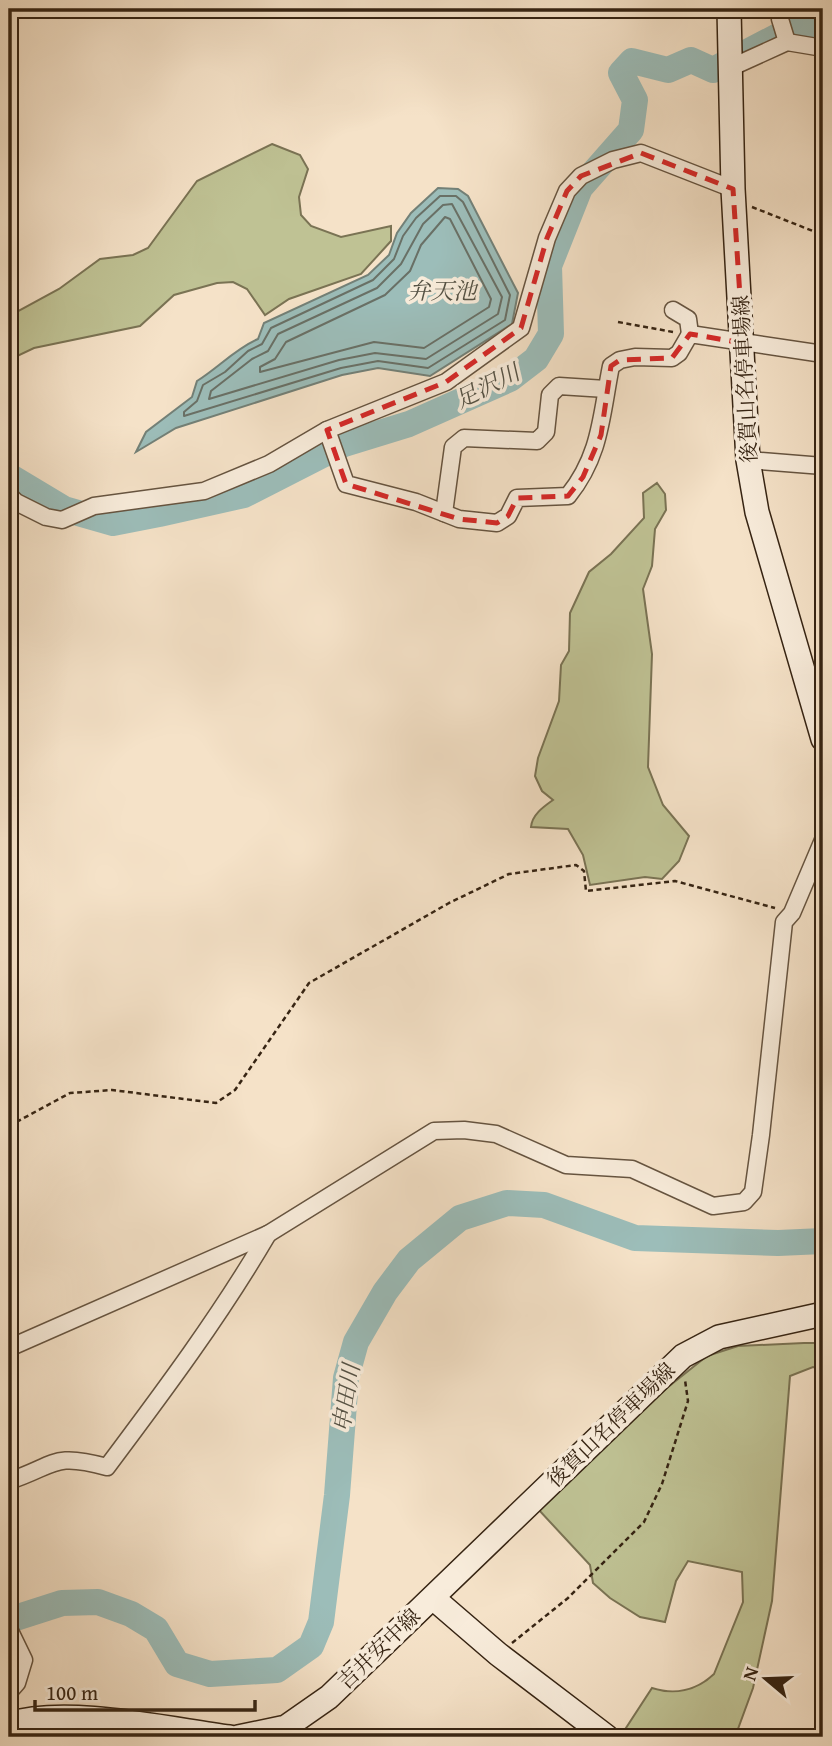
<svg xmlns="http://www.w3.org/2000/svg" width="832" height="1746" viewBox="0 0 832 1746" font-family="'Gentium Book Plus','Noto Serif JP',serif">
<style>
.green{fill:#bfc294;stroke:#7a7354;stroke-width:2}
.water{fill:#9cbdb9;stroke:#738077;stroke-width:2}
.lines{fill:none;stroke-linecap:round;stroke-linejoin:round}
.shore{stroke:#697066;stroke-width:2}
.river{stroke:#9cbdb9;stroke-width:26}
.street-casing{stroke:#665440;stroke-width:19}
.secondary-casing{stroke:#362413;stroke-width:26}
.path{stroke:#362413;stroke-width:2.5;stroke-dasharray:5 3.5;stroke-linecap:butt}
.street{stroke:#f8ecdb;stroke-width:16}
.secondary{stroke:#f8ecdb;stroke-width:23}
.marked{fill:none;stroke:#d62828;stroke-width:5;stroke-dasharray:14 9;stroke-linejoin:round}
.labels{text-anchor:middle;stroke-width:7;stroke-linejoin:round;paint-order:stroke}
.street-label{font-size:21px;fill:#362413;stroke:#f8ecdb}
.water-label{font-size:23px;font-style:italic;fill:#555245;stroke:#f8ecdb}
</style>
<rect width="100%" height="100%" fill="#f5e2c8"/>
<filter id="stains"><feTurbulence type="fractalNoise" baseFrequency=".00286" numOctaves="4"/><feColorMatrix values="0 0 0 0 .2 0 0 0 0 .09 0 0 0 0 .02 0 0 0 .5 -.17"/></filter>
<radialGradient id="worn" r=".72"><stop offset=".6" stop-color="#630" stop-opacity="0"/><stop offset="1" stop-color="#630" stop-opacity=".3"/></radialGradient>
<g class="green">
<polygon points="272,144 300,155 308,169 299,197 301,215 311,226 341,237 391,226 391,241 361,274 289,299 265,315 247,289 233,282 217,283 174,295 140,326 34,348 9,360 9,316 59,289 100,259 133,255 148,248 197,181"/>
<path d="M 657,483 L 665,494 L 666,510 L 655,529 L 652,566 L 643,589 L 652,654 L 648,767 L 663,805 L 689,836 L 679,861 L 662,879 L 645,877 L 590,885 L 583,855 L 568,829 L 531,827 C 532,815 543,807 553,800 L 542,791 L 535,776 L 538,758 L 559,701 L 561,665 L 569,651 L 570,613 L 589,572 L 611,554 L 644,518 L 643,493 Z"/>
<path d="M 804,1343 L 823,1343 L 823,1369 L 813,1367 L 790,1376 L 772,1601 L 753,1688 L 735,1737 L 632,1737 L 624,1731 L 652,1688 C 674,1695 696,1691 714,1674 L 743,1602 L 742,1572 L 688,1561 L 676,1581 L 665,1622 L 640,1617 L 610,1598 L 593,1583 L 590,1565 L 538,1509 L 658,1395 L 707,1356 L 738,1346 Z"/>
</g>
<path class="water" d="M 438,188 L 458,189 L 468,196 L 518,293 L 512,324 L 430,376 L 378,368 L 342,375 L 176,428 L 136,452 L 146,432 L 192,397 L 197,381 C 218,368 235,349 258,339 L 264,323 L 368,275 L 389,255 L 397,233 L 411,213 Z"/>
<g class="lines">
<g class="shore">
<polygon points="440,196 456,196 463,202 510,295 505,320 428,368 378,361 341,368 184,416 184,412 197,401 203,385 225,372 248,351 262,344 271,328 373,280 394,259 403,236 416,218"/>
<polygon points="452,204 502,297 498,314 426,359 375,353 339,360 209,399 211,391 252,359 268,351 278,334 377,288 401,264 423,224 443,205"/>
<polygon points="445,217 450,219 491,299 489,307 424,348 374,342 260,372 260,367 275,359 286,342 385,295 410,271 421,245"/>
</g>
<g class="river">
<polyline points="9,476 64,509 113,523 159,514 244,495 344,444 409,424 510,379 536,359 551,334 549,266 580,188 631,130 635,100 621,73 632,61 668,70 691,60 713,70 795,27 823,30"/>
<polyline points="9,1620 62,1603 98,1602 131,1614 156,1629 177,1664 210,1674 277,1670 311,1646 321,1622 337,1495 346,1378 356,1342 385,1292 409,1260 460,1218 507,1203 544,1205 635,1238 778,1243 823,1241"/>
</g>
<defs>
<g id="street">
<polyline points="781,9 780,19 787,42"/>
<polyline points="732,67 787,42 823,48"/>
<polyline points="673,310 688,319 690,334"/>
<path d="M 327,430 L 346,484 L 416,502 L 459,519 L 497,523 L 508,516 L 517,498 L 568,496 C 601,455 601,416 611,366 L 620,360 L 635,357 L 672,358 L 679,353 L 690,334 L 823,354"/>
<polyline points="748,460 823,466"/>
<polyline points="9,495 16,502 46,517 62,520 94,506 204,491 269,464 327,430 446,382 521,328 547,238 567,191 581,176 613,160 641,153 733,189"/>
<polyline points="444,513 453,447 464,438 537,441 546,432 550,395 559,386 606,389"/>
<polyline points="9,1348 268,1234 434,1131 464,1130 496,1134 566,1165 632,1169 713,1206 744,1202 753,1192 761,1135 784,922 792,913 823,840"/>
<path d="M 9,1481 C 57,1465 52,1452 107,1467 C 164,1391 220,1316 268,1234"/>
<polyline points="9,1629 24,1660 17,1683 9,1692"/>
</g>
<g id="secondary">
<polyline points="729,9 733,189 748,460 757,512 823,739"/>
<polyline points="433,1598 498,1654 607,1737"/>
<path d="M 9,1724 C 67,1706 168,1729 229,1737"/>
<polyline points="238,1737 286,1727 329,1697 683,1356 719,1337 823,1314"/>
</g>
</defs>
<use href="#street" class="street-casing"/>
<use href="#secondary" class="secondary-casing"/>
<g class="path">
<polyline points="752,207 823,235"/>
<polyline points="618,322 673,332"/>
<polyline points="9,1126 70,1093 112,1090 216,1103 235,1090 309,983 449,903 509,874 576,865 584,871 586,891 675,881 775,908"/>
<polyline points="512,1643 568,1598 644,1522 662,1484 688,1401 685,1380"/>
</g>
<use href="#street" class="street"/>
<use href="#secondary" class="secondary"/>
</g>
<path class="marked" d="M 641,153 L 733,189 L 743,343 L 690,334 L 672,358 L 620,360 L 611,366 L 601,435 L 583,477 L 568,496 L 517,498 L 508,516 L 497,523 L 459,519 L 346,484 L 327,430 L 446,382 L 521,328 L 547,238 L 567,191 L 581,176 Z"/>
<g class="labels">
<g class="street-label">
<text transform="translate(745 379) rotate(-93)" y="7">後賀山名停車場線</text>
<text transform="translate(611 1425) rotate(-44)" y="7">後賀山名停車場線</text>
<text transform="translate(379 1649) rotate(-44)" y="7">吉井安中線</text>
</g>
<g class="water-label">
<text x="442" y="299">弁天池</text>
<text transform="translate(487 386) rotate(-27)" y="8">足沢川</text>
<text transform="translate(346 1398) rotate(-81)" y="8">申田川</text>
</g>
</g>
<rect width="832" height="1746" fill="none" stroke="#f5e2c8" stroke-width="35"/>
<rect x="10" y="10" width="811" height="1725" fill="none" stroke="#362413" stroke-width="3.5"/>
<rect x="18" y="18" width="797" height="1711" fill="none" stroke="#362413" stroke-width="2"/>
<g transform="translate(766 1679) rotate(289)" stroke="#f8ecdb" stroke-width="5" paint-order="stroke">
<path d="M0-5L12 26L0 18L-12 26Z" fill="#362413"/>
<text y="-10" font-size="19" font-weight="bold" text-anchor="middle" fill="#362413">N</text>
</g>
<path d="M35 1700v10h220v-10" fill="none" stroke="#362413" stroke-width="3.5"/>
<text x="46" y="1700" font-size="21" fill="#362413" stroke="#f8ecdb" stroke-width="5" paint-order="stroke">100 m</text>
<rect width="100%" height="100%" filter="url(#stains)"/>
<rect width="100%" height="100%" fill="url(#worn)"/>
</svg>
